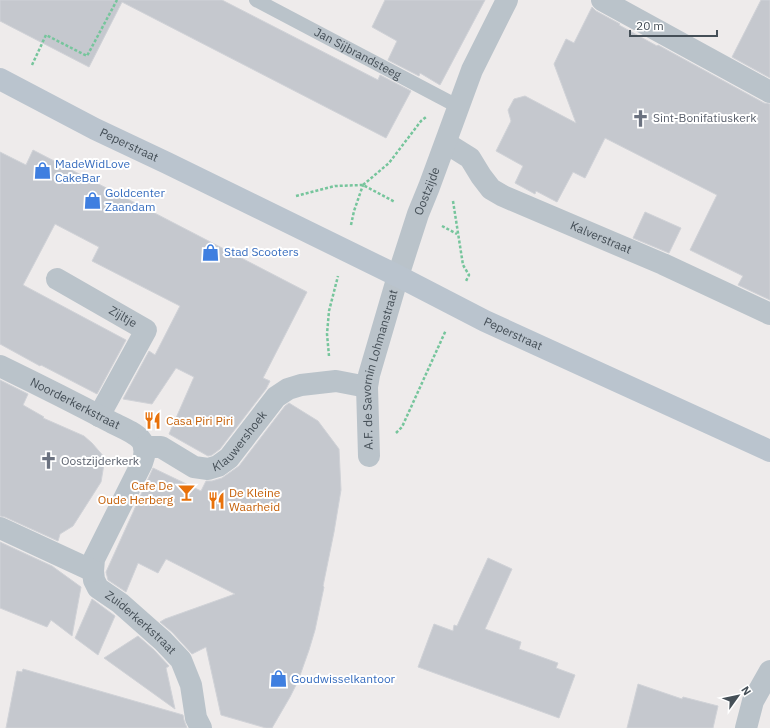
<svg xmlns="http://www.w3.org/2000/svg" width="770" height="728" viewBox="0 0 770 728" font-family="'IBM Plex Sans',sans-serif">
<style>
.building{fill:#c5c8ce;stroke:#d0d2d7}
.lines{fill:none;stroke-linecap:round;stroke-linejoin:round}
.path{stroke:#76c59c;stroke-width:2.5;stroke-dasharray:3 2;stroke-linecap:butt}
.lane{stroke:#bac3ca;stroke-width:14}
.street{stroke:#bac3ca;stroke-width:22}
.secondary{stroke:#bac4ce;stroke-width:22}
.labels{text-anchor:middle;stroke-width:4;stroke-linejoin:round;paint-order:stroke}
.street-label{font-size:12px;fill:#454f57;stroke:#fff}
.worship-label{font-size:12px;fill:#5b616d;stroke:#fff;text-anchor:start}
.shop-label{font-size:12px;fill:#366cbe;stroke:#fff;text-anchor:start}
.food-label{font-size:12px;fill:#c56008;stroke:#fff;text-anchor:start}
</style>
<rect width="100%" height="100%" fill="#eeebeb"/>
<g class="building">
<polygon points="0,0 222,0 378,80 380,75 411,91 386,138 122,2 89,67 0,21"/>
<polygon points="385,0 485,0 440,85 420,73 419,76 388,60 397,41 372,27"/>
<polygon points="761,0 770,0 770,78 732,57"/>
<polygon points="592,7 596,11 620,24 619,25 657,46 658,45 764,103 770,104 770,300 738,285 743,276 690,250 717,195 605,138 585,178 573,172 557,202 536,191 535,194 515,183 523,166 496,151 511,121 508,110 514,99 525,96 576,123 554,64 566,39 574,43"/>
<polygon points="33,150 307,292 263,378 270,381 266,389 220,449 212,455 208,456 169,434 194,377 176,368 152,404 123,399 149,351 155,355 180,306 92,261 99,247 55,224 23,285 126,340 97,394 41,365 40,366 0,344 0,152 26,165"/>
<polygon points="645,212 681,228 669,253 633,238"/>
<polygon points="0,380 28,394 23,405 44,417 43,418 84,436 92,443 105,458 101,482 73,526 60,534 58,541 5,517 0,516"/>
<polygon points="289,403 318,421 339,449 341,490 334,532 323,586 324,587 315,630 309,650 298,681 290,697 272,728 266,728 221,715 206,647 192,654 172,632 160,622 165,619 235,594 166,559 158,573 138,563 126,592 108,580 106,572 153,468 201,491 206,481 212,481 222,478 239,466 285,406"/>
<polygon points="0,542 52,566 81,587 72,636 51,620 47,627 0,608"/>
<polygon points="488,558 512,569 485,629 521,642 519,649 558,663 556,668 575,675 559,718 418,667 434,624 453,631 454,625 457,626"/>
<polygon points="92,599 115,616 98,655 75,638"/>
<polygon points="138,636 154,650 169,666 166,668 175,709 104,658"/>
<polygon points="23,669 183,715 184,720 187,728 6,728 17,671 22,672"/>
<polygon points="638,684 682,699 683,697 718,706 713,728 627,728"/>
</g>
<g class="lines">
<g class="path">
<polyline points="32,65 46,35 87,56 117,0"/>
<polyline points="363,185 389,163 421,121 426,117"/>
<polyline points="296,196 335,186 363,185 395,202"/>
<polyline points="453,201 463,265 469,275 466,281"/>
<polyline points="351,225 354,211 363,185"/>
<polyline points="442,226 457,234"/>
<polyline points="329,356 327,334 329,311 338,276"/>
<polyline points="396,433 402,427 446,330"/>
</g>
<path class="lane" id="s1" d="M 256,0 L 459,107"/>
<g class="street">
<polyline points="602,0 770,92"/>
<path id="s2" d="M 446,143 L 470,158 L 481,176 L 491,189 L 503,196 L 663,264 L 770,314"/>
<path id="s3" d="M 57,279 L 146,330 L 99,416"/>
<path id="s4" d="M 0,366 C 37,384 73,402 109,421 C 118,426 135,432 141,440 C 146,446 145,456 142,463 L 94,559 L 93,571 L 94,580 L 98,588 L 120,603 L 163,641 L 181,660 L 191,685 L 196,718 L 201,728"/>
<path id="s5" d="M 144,447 L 161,447 L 194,467 L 208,469 L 218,466 L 229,458 L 276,397 L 288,389 L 301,385 L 336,381 L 367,387"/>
<path id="s6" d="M 369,456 L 367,387 L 369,375 L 398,276 L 418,214 L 429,187 L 472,70 L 507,0"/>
<polyline points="0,528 93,571"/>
<polyline points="746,728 753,701 770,671"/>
</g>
<path class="secondary" id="s7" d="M 0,79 L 95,129 L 167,163 L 398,276 L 485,321 L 770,451"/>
</g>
<defs>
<symbol id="church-bare" viewBox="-9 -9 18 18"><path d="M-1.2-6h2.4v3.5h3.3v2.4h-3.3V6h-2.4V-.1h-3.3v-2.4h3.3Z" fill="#6b7280" stroke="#fff" stroke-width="2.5" paint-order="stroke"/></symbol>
<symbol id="shop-bare" viewBox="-9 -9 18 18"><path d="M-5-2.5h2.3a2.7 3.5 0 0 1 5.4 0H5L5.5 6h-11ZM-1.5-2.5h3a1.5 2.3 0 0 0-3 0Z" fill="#3f7fe0" stroke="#fff" stroke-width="2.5" paint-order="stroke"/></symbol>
<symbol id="restaurant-bare" viewBox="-9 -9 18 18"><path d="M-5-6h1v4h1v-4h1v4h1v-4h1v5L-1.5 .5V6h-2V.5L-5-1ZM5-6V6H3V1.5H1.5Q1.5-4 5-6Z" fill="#e8710a" stroke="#fff" stroke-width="2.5" paint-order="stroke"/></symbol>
<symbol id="bar-bare" viewBox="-9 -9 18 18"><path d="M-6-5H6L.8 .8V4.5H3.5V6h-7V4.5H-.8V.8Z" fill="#e8710a" stroke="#fff" stroke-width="2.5" paint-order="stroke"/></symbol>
</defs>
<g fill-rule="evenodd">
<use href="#church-bare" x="628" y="106" width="25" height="25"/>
<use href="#shop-bare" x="30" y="158" width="25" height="25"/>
<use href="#shop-bare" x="80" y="188" width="25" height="25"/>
<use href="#shop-bare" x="198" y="240" width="25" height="25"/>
<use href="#restaurant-bare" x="140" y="408" width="25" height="25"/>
<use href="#church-bare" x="36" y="448" width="25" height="25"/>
<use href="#bar-bare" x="174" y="480" width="25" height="25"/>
<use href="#restaurant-bare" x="204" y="488" width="25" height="25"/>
<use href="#shop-bare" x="266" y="666" width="25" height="25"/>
</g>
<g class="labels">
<g class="street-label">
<text dy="4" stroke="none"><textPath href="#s1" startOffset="115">Jan Sijbrandsteeg</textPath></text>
<text dy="4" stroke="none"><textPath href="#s7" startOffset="145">Peperstraat</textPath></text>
<text dy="4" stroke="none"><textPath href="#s6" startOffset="274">Oostzijde</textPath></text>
<text dy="4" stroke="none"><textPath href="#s2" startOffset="186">Kalverstraat</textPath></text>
<text dy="4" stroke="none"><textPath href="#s3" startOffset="76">Zijltje</textPath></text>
<text dy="4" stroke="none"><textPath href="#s7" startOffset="573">Peperstraat</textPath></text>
<text dy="4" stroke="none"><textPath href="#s6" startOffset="88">A.F. de Savornin Lohmanstraat</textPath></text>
<text dy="4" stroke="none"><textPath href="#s4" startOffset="84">Noorderkerkstraat</textPath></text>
<text dy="4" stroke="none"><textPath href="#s5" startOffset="113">Klauwershoek</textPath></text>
<text dy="4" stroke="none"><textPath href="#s4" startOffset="376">Zuiderkerkstraat</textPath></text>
</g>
<g class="worship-label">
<text x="653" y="122">Sint-Bonifatiuskerk</text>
<text x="61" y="465">Oostzijderkerk</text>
</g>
<g class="shop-label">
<text x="55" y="168">MadeWidLove<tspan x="55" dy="14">CakeBar</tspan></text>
<text x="105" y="197">Goldcenter<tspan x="105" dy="14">Zaandam</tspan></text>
<text x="224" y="256">Stad Scooters</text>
<text x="291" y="683">Goudwisselkantoor</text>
</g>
<g class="food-label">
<text x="166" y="425">Casa Piri Piri</text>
<text x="173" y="490" text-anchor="end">Cafe De<tspan x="173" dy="14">Oude Herberg</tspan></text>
<text x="229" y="497">De Kleine<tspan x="229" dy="14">Waarheid</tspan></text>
</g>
</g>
<g transform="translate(738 696) rotate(57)" stroke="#ffffff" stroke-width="3" paint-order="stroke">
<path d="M0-3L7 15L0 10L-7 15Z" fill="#454f57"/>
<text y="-6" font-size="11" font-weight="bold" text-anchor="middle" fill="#454f57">N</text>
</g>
<path d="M630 30v6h87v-6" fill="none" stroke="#454f57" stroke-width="2"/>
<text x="636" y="30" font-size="12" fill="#454f57" stroke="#ffffff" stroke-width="3" paint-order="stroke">20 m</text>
</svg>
